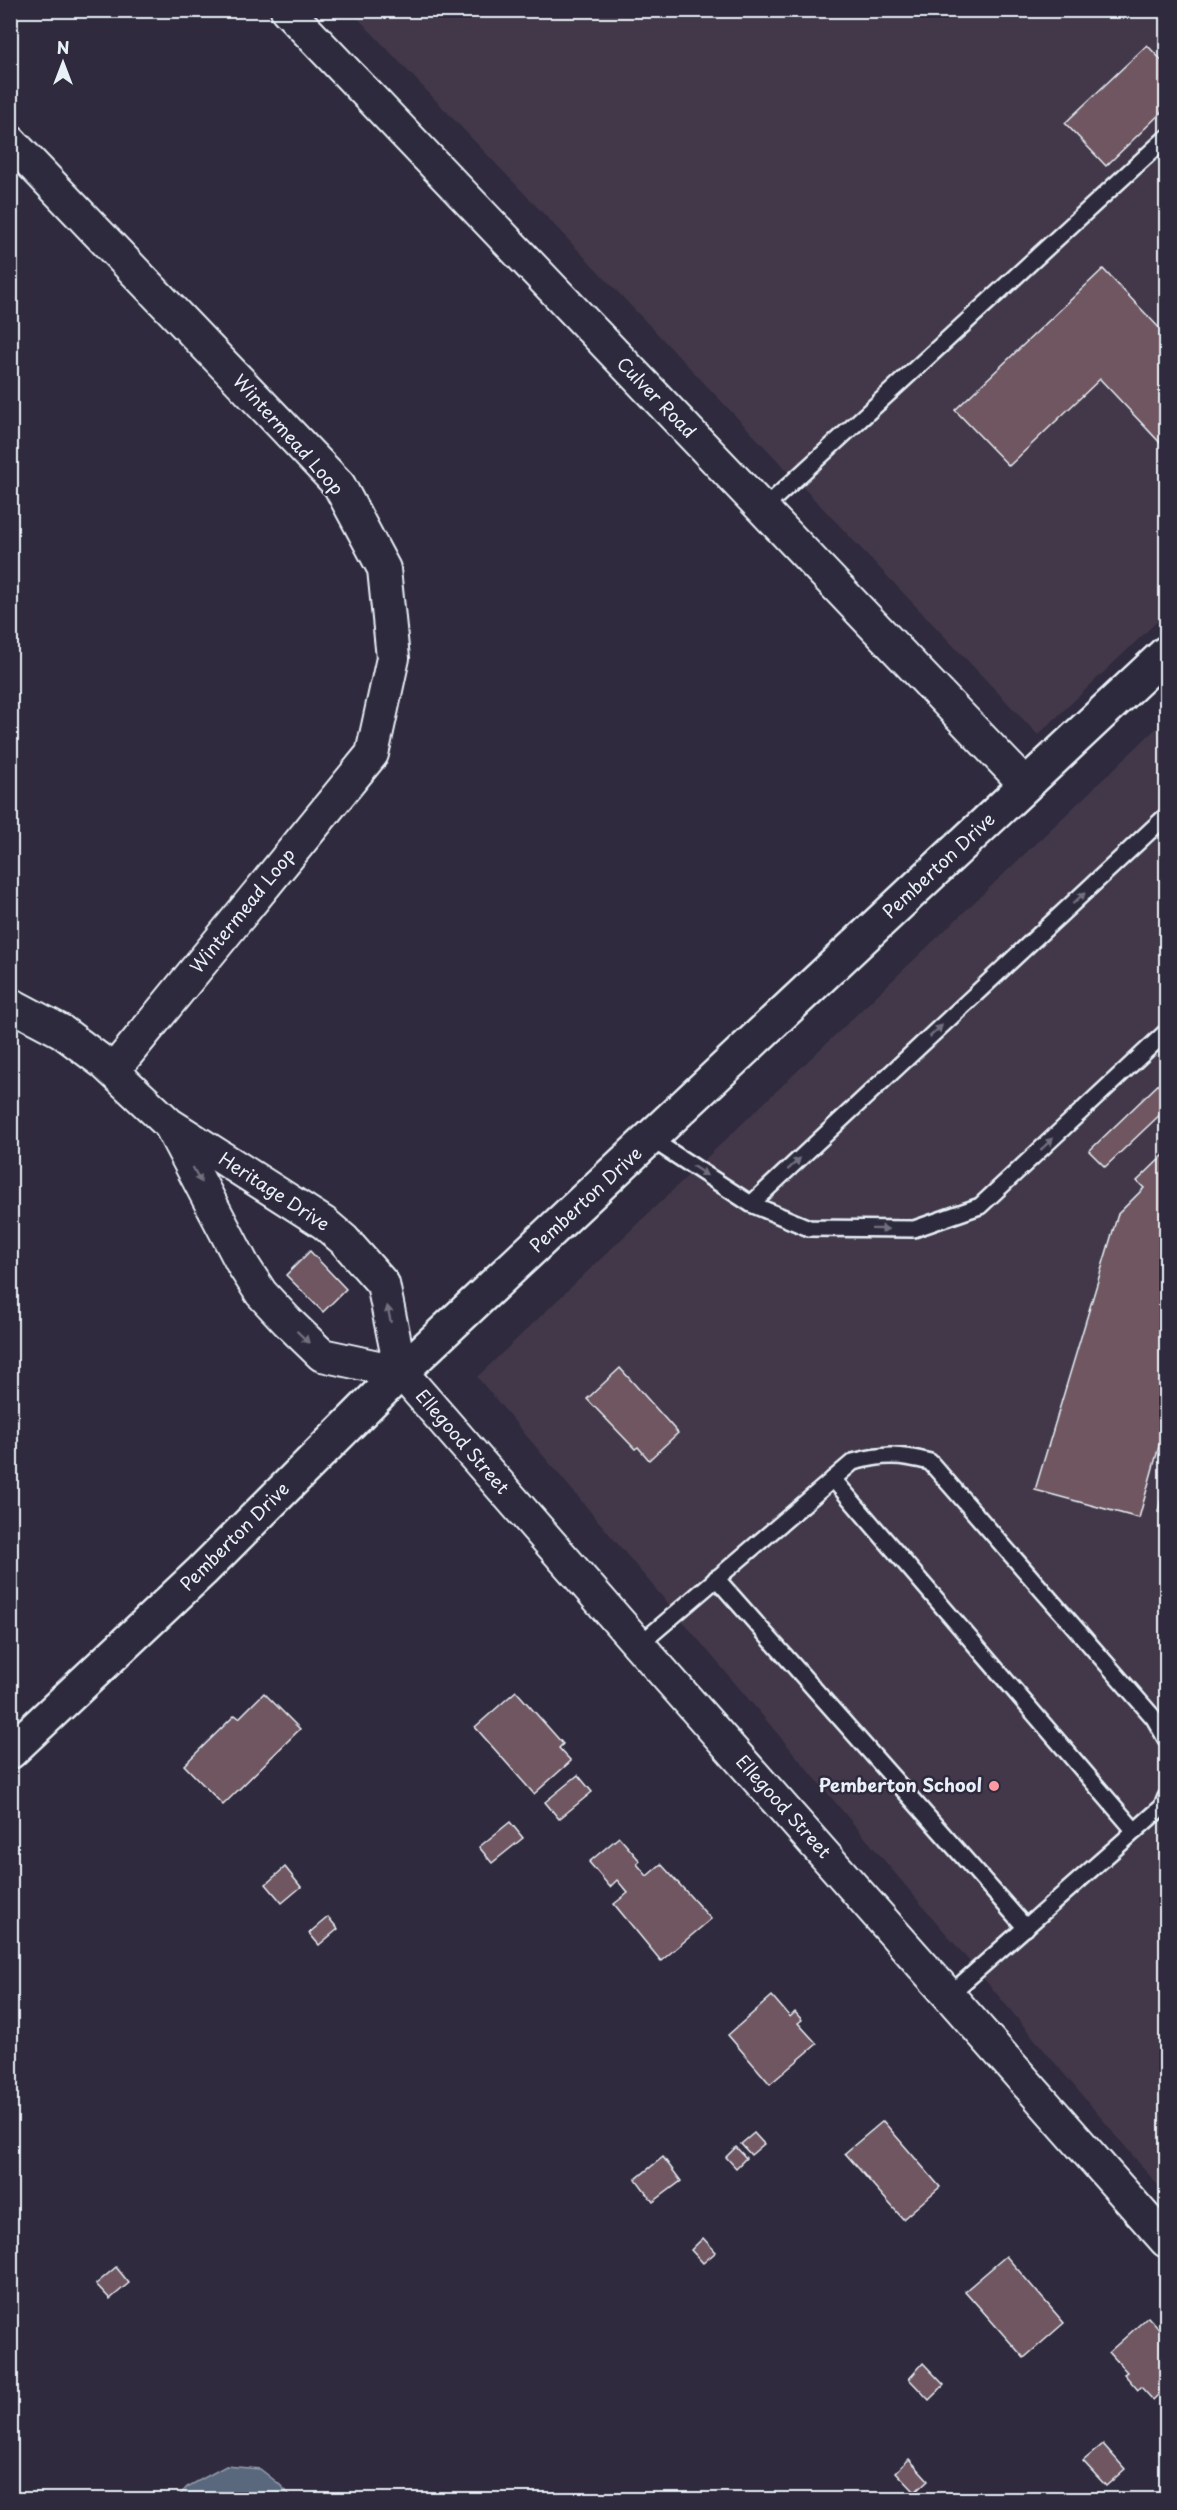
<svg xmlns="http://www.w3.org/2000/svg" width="1177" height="2510" viewBox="0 0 1177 2510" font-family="'Playpen Sans',sans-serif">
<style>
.built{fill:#423848}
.water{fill:#5a677e;stroke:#939eaf;stroke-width:1.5}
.building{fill:#6f5761;stroke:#e8f1f8;stroke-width:1.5}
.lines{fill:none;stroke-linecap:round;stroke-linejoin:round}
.service-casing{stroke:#e8f1f8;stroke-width:20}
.minor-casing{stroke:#e8f1f8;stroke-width:36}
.tertiary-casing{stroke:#e8f1f8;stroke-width:38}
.service{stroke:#2f2a3d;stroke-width:15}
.minor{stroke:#2f2a3d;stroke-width:32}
.tertiary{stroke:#2f2a3d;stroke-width:33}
.oneway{fill:#70707e}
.poi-dot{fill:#ff9aa2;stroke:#2f2a3d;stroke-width:2}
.labels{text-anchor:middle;stroke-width:5;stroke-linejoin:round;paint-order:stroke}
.street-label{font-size:18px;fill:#e8f1f8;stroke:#2f2a3d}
.poi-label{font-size:18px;font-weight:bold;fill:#e8f1f8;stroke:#2f2a3d;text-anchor:end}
</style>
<rect width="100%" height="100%" fill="#2f2a3d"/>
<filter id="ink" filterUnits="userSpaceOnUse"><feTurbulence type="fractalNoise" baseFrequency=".0167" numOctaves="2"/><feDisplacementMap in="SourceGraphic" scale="12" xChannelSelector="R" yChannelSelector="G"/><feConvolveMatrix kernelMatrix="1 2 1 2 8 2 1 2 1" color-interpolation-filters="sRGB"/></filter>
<g filter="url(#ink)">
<g class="built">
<polygon points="351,11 1166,11 1166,613 1038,735"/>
<polygon points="1166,719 1166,2195 477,1377"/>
</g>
<polygon class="water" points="226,2466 260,2469 278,2483 294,2499 176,2499 187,2487"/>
<g class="building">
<polygon points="1147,45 1166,65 1166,108 1106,166 1065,123"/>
<polygon points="1103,269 1166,335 1166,449 1100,379 1009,466 955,410"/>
<polygon points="1166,1077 1166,1109 1105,1167 1089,1151"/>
<polygon points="1166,1153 1166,1421 1139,1518 1035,1490 1118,1214 1144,1188 1137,1181"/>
<polygon points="310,1251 346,1289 323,1312 286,1275"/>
<polygon points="620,1368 678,1433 649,1460 638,1447 635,1449 587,1399"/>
<polygon points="1164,1486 1166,1486 1166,1514 1158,1512"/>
<polygon points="516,1691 563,1744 559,1748 571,1761 534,1794 475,1727"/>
<polygon points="264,1693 300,1729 223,1805 184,1765 235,1715 239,1718"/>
<polygon points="578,1775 592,1792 559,1819 545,1802"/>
<polygon points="510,1822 523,1838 492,1863 479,1847"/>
<polygon points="619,1837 640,1861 637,1864 647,1876 661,1864 711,1919 661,1961 614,1904 628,1893 617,1880 610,1887 589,1862"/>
<polygon points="285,1867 301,1887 282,1903 266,1884"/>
<polygon points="328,1917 338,1929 319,1945 309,1933"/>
<polygon points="772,1996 790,2017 795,2012 802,2020 798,2023 817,2044 770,2084 728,2035"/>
<polygon points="883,2121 940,2187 903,2219 845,2153"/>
<polygon points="754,2133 764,2144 751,2155 741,2144"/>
<polygon points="736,2147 746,2158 736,2168 726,2157"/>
<polygon points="663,2157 681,2181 653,2202 636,2179"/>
<polygon points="703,2238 716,2252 703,2263 691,2250"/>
<polygon points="1006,2256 1064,2323 1024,2358 965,2291"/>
<polygon points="116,2267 129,2283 110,2299 96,2284"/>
<polygon points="1148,2317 1166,2337 1166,2387 1153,2400 1141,2387 1138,2390 1124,2374 1127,2372 1109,2352"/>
<polygon points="923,2363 944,2385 929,2400 909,2379"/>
<polygon points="1103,2444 1125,2469 1106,2486 1083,2461"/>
<polygon points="909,2459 928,2480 915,2492 896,2472"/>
</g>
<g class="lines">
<defs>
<g id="service">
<polyline points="763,509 1166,138"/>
<polyline points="651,1139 751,1204 809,1228 914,1229 980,1206 1166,1032"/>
<polyline points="751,1204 1166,816"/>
<polyline points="833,1479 1135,1831"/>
<polyline points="716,1578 1026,1928"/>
<path d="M 639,1645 L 853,1462 C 883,1454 900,1454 930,1462 L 1154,1718 L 1166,1739"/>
<polyline points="949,1995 1162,1807 1166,1797"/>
</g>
<g id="minor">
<polyline points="287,10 1025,784"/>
<polyline points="10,141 339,485 384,569 393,658 372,754 113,1071"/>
<polyline points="10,1004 61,1031 104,1063 169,1124 324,1223 344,1240 383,1284 401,1372 639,1645 1166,2241"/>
<polyline points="171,1127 243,1265 261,1293 287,1321 322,1355 401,1372"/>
</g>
<polyline id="tertiary" points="10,1752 202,1571 401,1372 1166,653"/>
</defs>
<use href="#service" class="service-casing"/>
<use href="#minor" class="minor-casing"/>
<use href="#tertiary" class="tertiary-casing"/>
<use href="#service" class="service"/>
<use href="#minor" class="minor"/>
<use href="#tertiary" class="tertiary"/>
</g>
<defs><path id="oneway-solid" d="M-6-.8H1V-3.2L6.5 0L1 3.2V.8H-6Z" transform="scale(1.5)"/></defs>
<g class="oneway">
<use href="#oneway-solid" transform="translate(1079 898) rotate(-43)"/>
<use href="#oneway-solid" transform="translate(936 1031) rotate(-43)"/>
<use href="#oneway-solid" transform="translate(1047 1144) rotate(-43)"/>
<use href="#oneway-solid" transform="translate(794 1164) rotate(-43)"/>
<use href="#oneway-solid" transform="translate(700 1171) rotate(33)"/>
<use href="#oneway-solid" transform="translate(197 1175) rotate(61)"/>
<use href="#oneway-solid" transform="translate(880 1229) rotate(1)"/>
<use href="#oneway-solid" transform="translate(389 1314) rotate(-102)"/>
<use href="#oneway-solid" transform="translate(303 1337) rotate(44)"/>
</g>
</g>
<circle class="poi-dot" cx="994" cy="1786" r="6"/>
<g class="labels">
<g class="street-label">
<text transform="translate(656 398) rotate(46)" y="6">Culver Road</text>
<text transform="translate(288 435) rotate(48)" y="6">Wintermead Loop</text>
<text transform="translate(939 866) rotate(-43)" y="6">Pemberton Drive</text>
<text transform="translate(243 911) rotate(-51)" y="6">Wintermead Loop</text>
<text transform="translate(274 1192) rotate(33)" y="6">Heritage Drive</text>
<text transform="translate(586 1200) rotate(-43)" y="6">Pemberton Drive</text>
<text transform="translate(462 1442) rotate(49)" y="6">Ellegood Street</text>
<text transform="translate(235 1537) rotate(-45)" y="6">Pemberton Drive</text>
<text transform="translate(783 1807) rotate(48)" y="6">Ellegood Street</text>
</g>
<g class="poi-label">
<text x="982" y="1792">Pemberton School</text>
</g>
</g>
<rect width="1177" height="2510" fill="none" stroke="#2f2a3d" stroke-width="36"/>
<rect x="18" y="18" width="1141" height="2474" fill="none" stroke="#e8f1f8" stroke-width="2" filter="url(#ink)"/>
<g transform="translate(63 63)" stroke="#2f2a3d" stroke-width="4.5" paint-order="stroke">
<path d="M0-4.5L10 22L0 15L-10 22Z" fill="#e8f1f8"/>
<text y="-9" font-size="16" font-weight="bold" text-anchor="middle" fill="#e8f1f8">N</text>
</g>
</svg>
